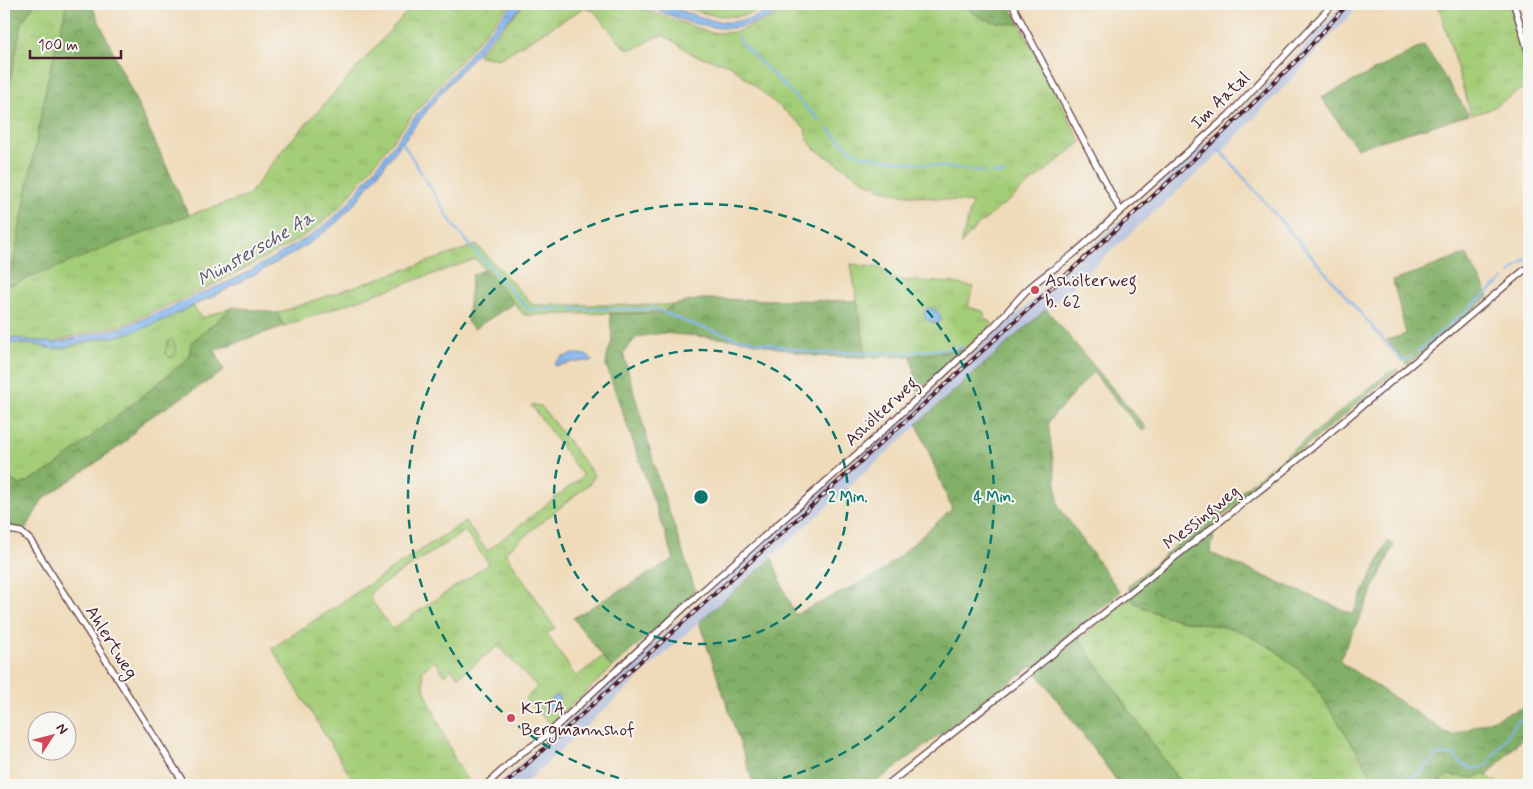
<svg xmlns="http://www.w3.org/2000/svg" width="1533" height="789" viewBox="0 0 1533 789" font-family="Mynerve,sans-serif">
<style>
.railway{fill:#bac4de}
.grass{fill:url(#grass-tufts);stroke:#777652;fill-rule:evenodd}
.forest{fill:url(#forest-crowns);stroke:#66684a}
.wetland{fill:url(#wetland-marsh);stroke:#777652}
.water{fill:url(#water-ripples);stroke:#656a8c}
.lines{fill:none;stroke-linecap:round;stroke-linejoin:round}
.stream{stroke:#80b5ee;stroke-width:2}
.street-casing{stroke:#633b40;stroke-width:8}
.street{stroke:#fff;stroke-width:5.5}
.rail-casing{stroke:#4a1f2b;stroke-width:4}
.rail{stroke:#f6f6f2;stroke-width:2;stroke-dasharray:5.5;stroke-linecap:butt}
.ring{fill:none;stroke:#0f766e;stroke-width:2.5;stroke-dasharray:9 6}
.poi-dot{fill:#d1495b;stroke:#f6f6f2;stroke-width:2}
.labels{text-anchor:middle;stroke-width:4;stroke-linejoin:round;paint-order:stroke}
.street-label{font-size:18px;fill:#4a1f2b;stroke:#f6f6f2}
.poi-label{font-size:18px;fill:#4a1f2b;stroke:#f6f6f2;text-anchor:start}
.water-label{font-size:19px;font-style:italic;fill:#5d546f;stroke:#f6f6f2}
.centre{fill:#0f766e;stroke:#f6f6f2;stroke-width:2.5}
.ring-label{font-size:15px;text-anchor:middle;font-weight:bold;fill:#0f766e;stroke:#f6f6f2;stroke-width:4;stroke-linejoin:round;paint-order:stroke}
</style>
<defs>
<pattern id="grass-tufts" width="24" height="20" patternUnits="userSpaceOnUse" patternTransform="scale(1.25)"><rect width="24" height="20" fill="#a4cd78"/><path d="M3 7l-1-3M5 7V3M7 7l1-3M15 17l-1-3M17 17v-4M19 17l1-3" fill="none" stroke="#8fb068"/></pattern>
<pattern id="forest-crowns" width="20" height="18" patternUnits="userSpaceOnUse" patternTransform="scale(1.25)"><rect width="20" height="18" fill="#83b068"/><path d="M2 6a3 3 0 1 1 6 0M12 15a3 3 0 1 1 6 0" fill="none" stroke="#6d8f56"/></pattern>
<pattern id="wetland-marsh" width="20" height="14" patternUnits="userSpaceOnUse" patternTransform="scale(1.25)"><rect width="20" height="14" fill="#a4cd78"/><path d="M1 5h8M5 5V1M11 12h8M15 12V8" fill="none" stroke="#8fb068"/></pattern>
<pattern id="water-ripples" width="26" height="14" patternUnits="userSpaceOnUse" patternTransform="scale(1.25)"><rect width="26" height="14" fill="#80b5ee"/><path d="M2 4q2-2 4 0t4 0M15 11q2-2 4 0t4 0" fill="none" stroke="#6b93c1"/></pattern>
</defs>
<rect width="100%" height="100%" fill="#f6f6f2"/>
<filter id="ink" filterUnits="userSpaceOnUse"><feTurbulence type="fractalNoise" baseFrequency=".02" numOctaves="2"/><feDisplacementMap in="SourceGraphic" scale="10" xChannelSelector="R" yChannelSelector="G"/><feConvolveMatrix kernelMatrix="1 2 1 2 8 2 1 2 1" color-interpolation-filters="sRGB"/></filter>
<filter id="wash" filterUnits="userSpaceOnUse"><feTurbulence type="fractalNoise" baseFrequency=".0096" numOctaves="4" result="noise"/><feDisplacementMap in="SourceGraphic" scale="20" xChannelSelector="R" yChannelSelector="G"/><feGaussianBlur stdDeviation="1.12" result="paint"/><feColorMatrix in="noise" values="0 0 0 0 0 0 0 0 0 0 0 0 0 0 0 0 0 1.4 0 .05"/><feComposite in="paint" operator="in"/></filter>
<g filter="url(#wash)">
<rect width="100%" height="100%" fill="#efdbba"/>
<polygon class="railway" points="1344,4 1360,4 1287,84 1223,150 699,622 523,785 497,785 1238,114 1298,54"/>
<g class="grass">
<polygon points="34,4 67,4 48,79 9,285 189,215 248,196 284,148 310,120 414,4 510,4 416,111 341,206 316,228 287,246 205,289 125,324 63,339 52,343 4,337 4,112 22,22"/>
<polygon points="524,4 628,4 712,33 736,32 763,22 797,4 965,4 972,13 1020,24 1081,142 975,228 961,244 972,203 893,193 868,183 815,149 807,139 805,128 730,65 694,55 667,37 662,36 655,37 637,48 629,49 623,46 594,11 587,8 582,9 499,59 479,56 478,54"/>
<path d="M 676,4 L 772,4 C 737,24 712,17 676,4 Z"/>
<polygon points="1438,4 1511,4 1529,64 1529,84 1489,110 1471,115"/>
<polygon points="477,245 533,305 673,305 663,312 524,315 476,259 284,326 277,313"/>
<polygon points="851,264 882,268 888,279 954,283 973,287 968,307 985,312 984,318 993,324 965,349 911,356 866,357"/>
<polygon points="190,307 194,307 202,318 233,307 191,343 189,358 53,468 21,485 4,477 4,399 6,392 4,389 4,343 34,344 53,349 63,348 100,338 118,336 141,329 161,321"/>
<path d="M 531,405 L 541,406 L 595,476 L 589,484 L 505,552 L 555,628 L 547,634 L 576,677 L 602,657 L 612,668 L 551,724 L 525,699 L 537,687 L 498,646 L 458,677 L 452,669 L 444,675 L 435,661 L 422,671 L 425,692 L 455,760 L 470,785 L 356,785 L 274,652 L 271,649 L 465,521 L 487,551 L 583,476 ZM 465,531 L 489,564 L 392,629 L 369,597 L 373,590 Z"/>
<polygon points="1132,596 1151,611 1179,620 1236,629 1275,650 1312,681 1373,777 1376,785 1182,785 1079,639"/>
<polygon points="1484,774 1500,785 1435,785 1448,775 1473,778"/>
</g>
<g class="forest">
<polygon points="4,4 34,4 22,22 4,112"/>
<polygon points="67,4 91,4 189,215 9,286 48,79"/>
<path d="M 965,4 L 1009,4 L 1020,24 C 997,23 981,23 965,4 Z"/>
<polygon points="1424,45 1469,115 1357,148 1321,98"/>
<polygon points="1466,254 1489,296 1407,365 1387,340 1406,334 1393,281"/>
<polygon points="486,269 514,303 474,329 467,322 472,275"/>
<polygon points="701,299 857,301 866,357 815,356 742,340 662,333 637,337 623,353 658,478 696,592 612,668 573,618 674,559 606,365 607,356 612,341 610,314 663,313 673,305"/>
<polygon points="233,307 277,313 284,326 215,350 224,371 143,422 123,444 42,500 26,529 4,526 4,477 21,485 53,468 189,358 191,343"/>
<polygon points="1046,309 1146,428 1142,431 1093,372 1048,422 1059,507 1120,592 1074,632 1182,785 1120,785 1032,666 872,785 754,785 699,622 772,558 783,588 795,615 879,574 952,509 917,424"/>
<polygon points="965,349 918,392 911,356"/>
<polygon points="1400,368 1208,529 1214,536 1210,553 1353,614 1388,541 1394,545 1339,661 1451,736 1529,705 1529,733 1525,735 1487,776 1484,774 1473,778 1448,775 1435,785 1376,785 1373,777 1312,681 1275,650 1236,629 1179,620 1151,611 1133,602 1128,586 1202,523 1388,373"/>
</g>
<path class="wetland" d="M 171,340 C 176,345 177,351 174,357 L 169,357 L 165,353 L 168,341 Z"/>
<g class="water">
<polygon points="513,4 524,4 492,36 440,94 356,202 337,222 314,240 292,254 218,294 161,321 141,329 118,336 96,339 63,348 53,349 34,344 4,343 4,337 55,343 123,327 167,309 241,276 312,235 334,218 351,200 415,117"/>
<path d="M 640,4 L 662,4 L 709,20 L 728,22 L 751,19 L 782,4 L 793,4 C 779,12 764,21 748,25 C 712,36 673,16 640,4 Z"/>
<path d="M 926,308 C 934,307 941,312 941,321 L 935,323 L 926,320 L 924,314 Z"/>
<path d="M 574,354 C 581,354 589,354 593,361 L 574,362 L 555,366 L 555,363 L 562,357 Z"/>
<polygon points="557,695 560,699 550,711 547,710 545,706 546,703"/>
</g>
<g class="lines">
<g class="stream">
<polyline points="737,36 740,42 821,122"/>
<polyline points="827,128 849,149 862,156 985,172"/>
<polyline points="401,140 454,226 475,251 528,309 656,309 686,322 737,338 815,353 904,353 962,347"/>
<polyline points="1219,149 1401,360 1404,361 1411,357"/>
<polyline points="992,173 1004,174"/>
<polyline points="1058,270 1062,275"/>
<polyline points="1510,273 1529,257"/>
<polyline points="1069,283 1072,286"/>
<polyline points="1417,352 1504,279"/>
<path d="M 1400,785 L 1401,783 L 1420,773 L 1438,754 L 1455,756 C 1460,766 1476,772 1486,766 L 1517,722 L 1529,714"/>
</g>
</g>
</g>
<g filter="url(#ink)">
<g class="lines">
<defs>
<g id="street">
<polyline points="1012,4 1120,210"/>
<polyline points="1514,4 1529,54"/>
<polyline points="4,529 21,532 30,540 185,785"/>
<path d="M 486,785 L 520,754 L 538,742 L 550,732 L 688,604 L 874,439 L 992,328 C 1004,317 1014,303 1026,291 C 1039,278 1056,268 1071,256 C 1093,238 1112,217 1134,200 L 1229,115 L 1333,4"/>
<polyline points="887,785 1290,466 1529,266"/>
</g>
</defs>
<use href="#street" class="street-casing"/>
<use href="#street" class="street"/>
<defs>
<polyline id="rail" points="504,785 1229,127 1301,56 1348,4"/>
</defs>
<use href="#rail" class="rail-casing"/>
<use href="#rail" class="rail"/>
</g>
</g>
<g class="ring">
<circle cx="701" cy="497" r="147"/>
<path d="M648 785A293 293 0 1 1 754 785"/>
</g>
<g class="poi-dot">
<circle cx="1035" cy="290" r="5"/>
<circle cx="511" cy="718" r="5"/>
</g>
<g class="labels">
<g class="street-label">
<text transform="translate(1220 100) rotate(-44)" y="6">Im Aatal</text>
<text transform="translate(881 411) rotate(-43)" y="6">Ashölterweg</text>
<text transform="translate(1201 517) rotate(-39)" y="6">Messingweg</text>
<text transform="translate(112 642) rotate(58)" y="6">Ahlertweg</text>
</g>
<g class="poi-label">
<text x="1045" y="286">Ashölterweg<tspan x="1045" dy="21">b. 62</tspan></text>
<text x="521" y="714">KITA<tspan x="521" dy="21">Bergmannshof</tspan></text>
</g>
<g class="water-label">
<text transform="translate(255 248) rotate(-30)" y="7">Münstersche Aa</text>
</g>
</g>
<circle cx="701" cy="497" r="8" class="centre"/>
<g class="ring-label">
<text x="848" y="502">2 Min.</text>
<text x="994" y="502">4 Min.</text>
</g>
<rect width="1533" height="789" fill="none" stroke="#f6f6f2" stroke-width="20"/>
<g transform="translate(52 736) rotate(54)"><circle r="24" fill="#f6f6f2" stroke="#b1a0a2"/>
<path d="M0-4L9 19L0 12L-9 19Z" fill="#d1495b"/>
<text y="-8" font-size="14" font-weight="bold" text-anchor="middle" fill="#4a1f2b">N</text>
</g>
<path d="M30 50v8h91v-8" fill="none" stroke="#4a1f2b" stroke-width="2.5"/>
<text x="38" y="50" font-size="15" fill="#4a1f2b" stroke="#f6f6f2" stroke-width="4" paint-order="stroke">100 m</text>
</svg>
